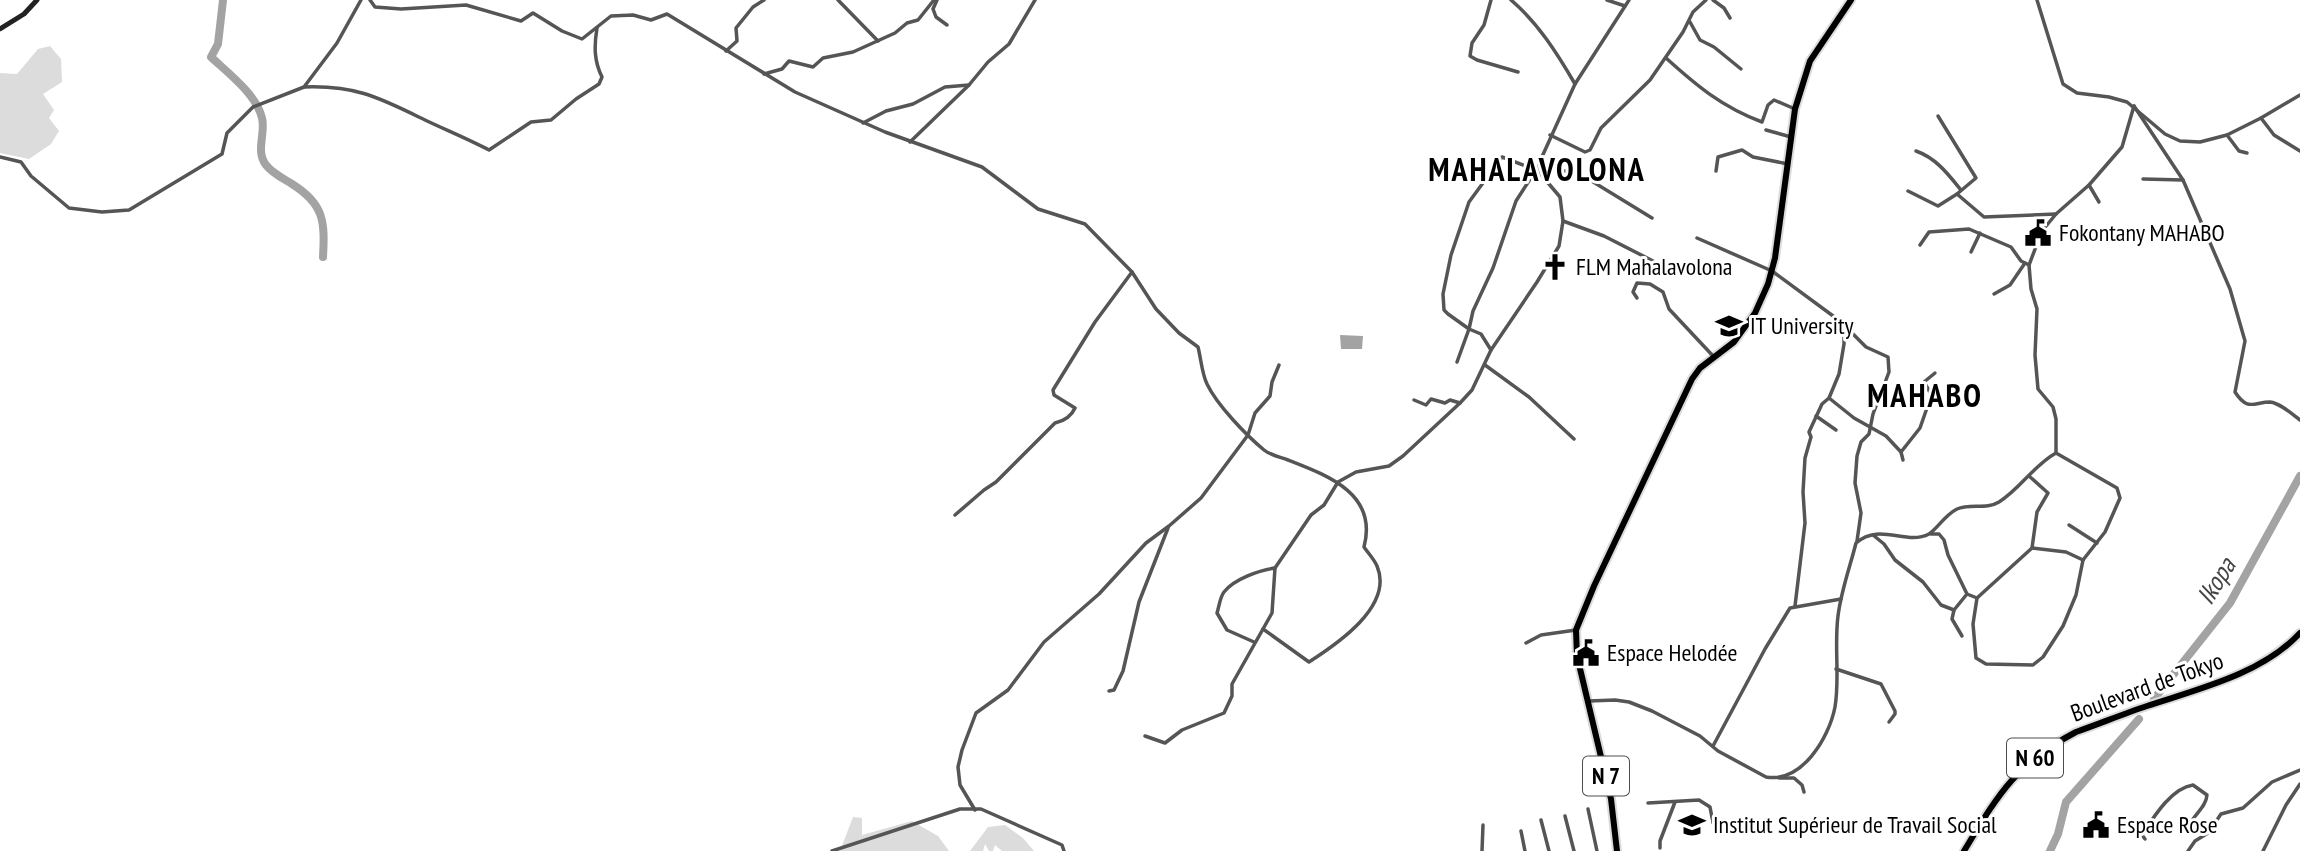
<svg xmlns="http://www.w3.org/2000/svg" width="2300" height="851" viewBox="0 0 2300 851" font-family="'PT Sans Narrow',sans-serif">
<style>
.green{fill:#dcdcdc}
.water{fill:#a3a3a3}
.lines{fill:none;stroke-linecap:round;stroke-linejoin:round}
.river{stroke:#a3a3a3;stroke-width:8}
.primary-casing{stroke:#dbdbdb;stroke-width:10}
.street{stroke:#555;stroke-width:3.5}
.secondary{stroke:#222;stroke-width:5}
.primary{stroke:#000;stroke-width:6}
.labels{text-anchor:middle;stroke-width:6;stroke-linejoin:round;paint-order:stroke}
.shield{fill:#fff;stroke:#4c4c4c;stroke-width:2}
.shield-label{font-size:23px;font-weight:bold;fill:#000}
.poi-label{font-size:24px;fill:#000;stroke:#fff;text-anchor:start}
.street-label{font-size:24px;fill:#000;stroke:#fff}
.water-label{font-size:26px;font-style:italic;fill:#444;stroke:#fff}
.district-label{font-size:32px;font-weight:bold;letter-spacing:2px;fill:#000;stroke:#fff}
</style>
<rect width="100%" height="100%" fill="#fff"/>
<g class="green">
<polygon points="50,46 61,59 62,82 43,94 54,110 49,118 59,131 51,144 29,159 0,153 0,73 17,74 38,49"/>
<polygon points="853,817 862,818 862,835 912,821 938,836 949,851 840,851"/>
<polygon points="1005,825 1023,838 1034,851 1002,851 995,845 993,851 989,851 985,844 983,851 970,851 988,827"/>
</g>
<polygon class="water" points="1340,335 1363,336 1362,349 1341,349"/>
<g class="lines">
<g class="river">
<path d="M 223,0 L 218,44 L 211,57 C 228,73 256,94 262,118 C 266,133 255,151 266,165 C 272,173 284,179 292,184 C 324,204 325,221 323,257"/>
<polyline points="2154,699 2230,603 2300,476"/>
<polyline points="2050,851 2058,834 2066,802 2139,719"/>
</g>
<defs>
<g id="primary">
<polyline points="1617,851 1611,799 1577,656 1576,630 1594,586 1692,379 1700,368 1734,342 1755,313 1768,284 1775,258 1795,109 1810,61 1851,0"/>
<path d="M 1964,851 C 1998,795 2015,764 2076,732 C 2099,724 2123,714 2147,706 C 2198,689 2262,674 2300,633"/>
</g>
</defs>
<use href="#primary" class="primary-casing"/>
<g class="street">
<path d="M 370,0 L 375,7 L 401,9 L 466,5 L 521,21 L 533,13 L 562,31 L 582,39 L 611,16 L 633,15 L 651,20 L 667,14 L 795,92 L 885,132 L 982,167 L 1038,209 L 1085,224 L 1132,272 L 1156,309 L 1179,333 L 1198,347 C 1201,359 1202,374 1207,384 C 1217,405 1246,435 1264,450 C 1270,455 1280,457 1288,460 C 1329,476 1378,494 1364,547 C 1368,553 1374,559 1377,566 C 1394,606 1337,644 1309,662 L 1263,629"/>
<polyline points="838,0 878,41"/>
<polyline points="937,0 933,9 936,17 947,25"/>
<polyline points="1491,0 1484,25 1472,43 1470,56 1477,60 1518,72"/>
<path d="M 1511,0 C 1538,23 1557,53 1575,84"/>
<polyline points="1607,0 1625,6"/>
<polyline points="1713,0 1724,8 1730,18"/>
<polyline points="2037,0 2063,84 2077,93 2109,97 2127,102 2165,134 2180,141 2200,142 2227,135 2261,118 2300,95"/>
<polyline points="1690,22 1700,40 1714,47 1741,69"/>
<polyline points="726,51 737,41 736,28 753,7 764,0"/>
<path d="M 1666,58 C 1697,86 1722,107 1762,122 L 1768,105 L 1774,100 L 1795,109"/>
<polyline points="764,74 782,69 789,61 813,67 823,58 853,52 895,33 907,23 918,20 934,0"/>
<path d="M 304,87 C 356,85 380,98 425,120 C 446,130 468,139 489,150 L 531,122 L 551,120 L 576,99 L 599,84 L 602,77 C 594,61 594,46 597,28"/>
<path d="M 2134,106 L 2183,180 L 2230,289 L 2245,341 L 2235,392 C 2248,412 2254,402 2270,402 C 2280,403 2292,414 2300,420"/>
<polyline points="1938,116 1976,178 1957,194"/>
<polyline points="2261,118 2274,135 2300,151"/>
<polyline points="863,123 886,111 913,104 945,87 969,85"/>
<polyline points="1766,130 1791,137"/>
<polyline points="1550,135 1585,152 1590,150 1601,128 1650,80 1683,32 1693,12 1706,0"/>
<polyline points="2227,135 2239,151 2247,153"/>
<polyline points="910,142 969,85 988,62 1009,44 1035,0"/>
<path d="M 1916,151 C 1936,158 1948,174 1961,190"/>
<polyline points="0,157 21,162 31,176 69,208 102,212 129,210 222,154 227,133 253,107 304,87 337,43 361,0"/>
<polyline points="1716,171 1718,157 1742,150 1753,157 1788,164"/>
<polyline points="2143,179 2183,180"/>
<polyline points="2089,185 2099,202"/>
<polyline points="1908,191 1938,206 1957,194 1984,217 2056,214"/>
<polyline points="1563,221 1604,236 1653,261"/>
<polyline points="1697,238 1772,271 1844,324 1844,344 1839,374 1829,398 1822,404 1809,432 1811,437 1805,458 1803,492 1805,523 1795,606"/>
<polyline points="1920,245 1929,232 1969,229 2011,247 2021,261 2029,265"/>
<polyline points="1971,252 1980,233"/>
<polyline points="1994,294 2010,285 2025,263"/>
<polyline points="1637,298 1633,292 1637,283 1650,284 1663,292 1669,309 1714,357"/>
<polyline points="1844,325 1866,347 1888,357 1889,372 1873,414 1869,434 1861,442 1857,456 1855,483 1861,513 1857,541"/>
<polyline points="1491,350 1481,334 1469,329 1448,314 1444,310 1443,294 1451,255 1469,202 1502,157 1536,170 1565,171 1590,180 1652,218"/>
<polyline points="1457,362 1469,329 1473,311 1493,268 1516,201 1536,170 1575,84 1629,0"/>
<polyline points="1485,365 1529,397 1574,439"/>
<polyline points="1829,398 1854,418 1886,436 1901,452"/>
<polyline points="1414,400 1426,405 1431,399 1445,403 1450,400 1460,403"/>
<polyline points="1816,416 1836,430"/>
<polyline points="1903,460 1901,452 1920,428 1928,405 1931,394 1924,382 1935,373"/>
<polyline points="2029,476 2048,493 2037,512 2032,548 2066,552 2083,560"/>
<path d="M 955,515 L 984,490 L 996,482 L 1055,423 C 1064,421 1071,417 1075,408 L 1054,395 L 1053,390 L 1095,322 L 1132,272"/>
<polyline points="2069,525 2097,543"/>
<polyline points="1931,534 1939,534 1944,540 1948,555 1967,594"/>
<polyline points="1873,535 1884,544 1895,560 1923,582 1941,605 1954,610 1952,619 1962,636"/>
<polyline points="1977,598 2032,548"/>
<polyline points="1954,610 1967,594 1977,598 1973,624 1976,658 1986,664 2033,665 2043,657 2063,626 2076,595 2083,560 2105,532 2120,498 2117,488 2056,453"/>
<path d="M 1254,642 L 1227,630 L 1217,613 C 1219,607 1220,597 1224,592 C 1234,579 1260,570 1275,568"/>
<polyline points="1526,643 1541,635 1576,630"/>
<polyline points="1836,669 1881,684 1895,711 1895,714 1889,722"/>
<polyline points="1109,691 1114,690 1123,671 1139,602 1168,528"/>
<path d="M 1589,701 L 1615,700 L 1629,702 L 1652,711 L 1700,736 L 1718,751 L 1766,777 C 1802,783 1829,738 1835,707 C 1840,678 1834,646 1838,616 C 1841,591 1850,567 1856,543 C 1880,522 1906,546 1929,534 C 1937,529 1945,515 1957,509 C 1970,503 1986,510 1999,502 C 2020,489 2034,465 2056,453 L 2056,419 L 2053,407 L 2038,389 L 2035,355 L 2037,309 L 2031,289 L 2029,265 L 2042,231 L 2056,214 L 2089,185 L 2122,147 L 2134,106"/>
<polyline points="1145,736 1165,743 1182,730 1224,713 1232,696 1232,684 1272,613 1275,568 1311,515 1324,505 1338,482 1356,472 1389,466 1403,456 1460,403 1472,390 1491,350 1537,282 1559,246 1563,221 1560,197 1538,171"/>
<polyline points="1713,746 1765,649 1790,608 1841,599"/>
<polyline points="1779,778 1794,778 1802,785 1804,792"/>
<polyline points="1648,803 1699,800 1710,807 1713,823"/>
<polyline points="1588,809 1597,851"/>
<polyline points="975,810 960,785 958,767 962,750 976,713 1008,690 1044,642 1099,594 1146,543 1169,526 1201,498 1248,435 1255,413 1270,396 1272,382 1279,365"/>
<polyline points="1565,816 1574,851"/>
<polyline points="1541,820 1549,851"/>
<polyline points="1521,831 1525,851"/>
<path d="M 2145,839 L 2142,835 C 2153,818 2171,788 2193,785 L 2207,795 C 2206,810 2188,817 2189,832 L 2213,825"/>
<polyline points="1660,848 1660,841 1675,802"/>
<polyline points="832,851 960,809 981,809 1062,845 1064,851"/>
<polyline points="1482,851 1483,825"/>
<polyline points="2188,851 2195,841 2208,833 2221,814 2243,808 2272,782 2300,770"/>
<polyline points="2263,851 2286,805 2300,784"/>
</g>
<polyline class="secondary" points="0,29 24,14 37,0"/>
<use href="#primary" class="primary"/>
</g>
<defs>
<symbol id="civic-bare" viewBox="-9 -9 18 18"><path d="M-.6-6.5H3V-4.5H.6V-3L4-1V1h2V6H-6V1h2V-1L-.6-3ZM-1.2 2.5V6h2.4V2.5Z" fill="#000" stroke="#fff" stroke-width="2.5" paint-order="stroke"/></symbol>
<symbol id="church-bare" viewBox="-9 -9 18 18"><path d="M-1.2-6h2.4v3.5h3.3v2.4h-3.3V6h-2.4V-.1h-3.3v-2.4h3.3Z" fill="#000" stroke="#fff" stroke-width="2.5" paint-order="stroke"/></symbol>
<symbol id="university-bare" viewBox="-9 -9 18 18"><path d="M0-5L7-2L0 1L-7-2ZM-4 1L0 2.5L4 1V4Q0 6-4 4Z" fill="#000" stroke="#fff" stroke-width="2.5" paint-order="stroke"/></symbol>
</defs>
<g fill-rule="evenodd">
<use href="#civic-bare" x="2019" y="214" width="38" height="38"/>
<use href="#church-bare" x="1536" y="248" width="38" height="38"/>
<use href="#university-bare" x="1710" y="307" width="38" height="38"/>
<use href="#civic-bare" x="1567" y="634" width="38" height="38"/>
<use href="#university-bare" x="1673" y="806" width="38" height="38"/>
<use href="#civic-bare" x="2077" y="806" width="38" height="38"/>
</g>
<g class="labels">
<g class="shield">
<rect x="2007" y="738.5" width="56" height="39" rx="5"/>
<rect x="1583" y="756.5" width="46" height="39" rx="5"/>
</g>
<g class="shield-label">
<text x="2035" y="766">N 60</text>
<text x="1606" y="784">N 7</text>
</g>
<g class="poi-label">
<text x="2059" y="241">Fokontany MAHABO</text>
<text x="1576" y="275">FLM Mahalavolona</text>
<text x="1750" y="334">IT University</text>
<text x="1607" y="661">Espace Helodée</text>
<text x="1713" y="833">Institut Supérieur de Travail Social</text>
<text x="2117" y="833">Espace Rose</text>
</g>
<g class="street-label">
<text transform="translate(2147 687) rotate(-20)" y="8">Boulevard de Tokyo</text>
</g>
<g class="water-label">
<text transform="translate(2216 581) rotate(-58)" y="9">Ikopa</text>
</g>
<g class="district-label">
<text x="1537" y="181">MAHALAVOLONA</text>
<text x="1925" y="407">MAHABO</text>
</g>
</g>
</svg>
